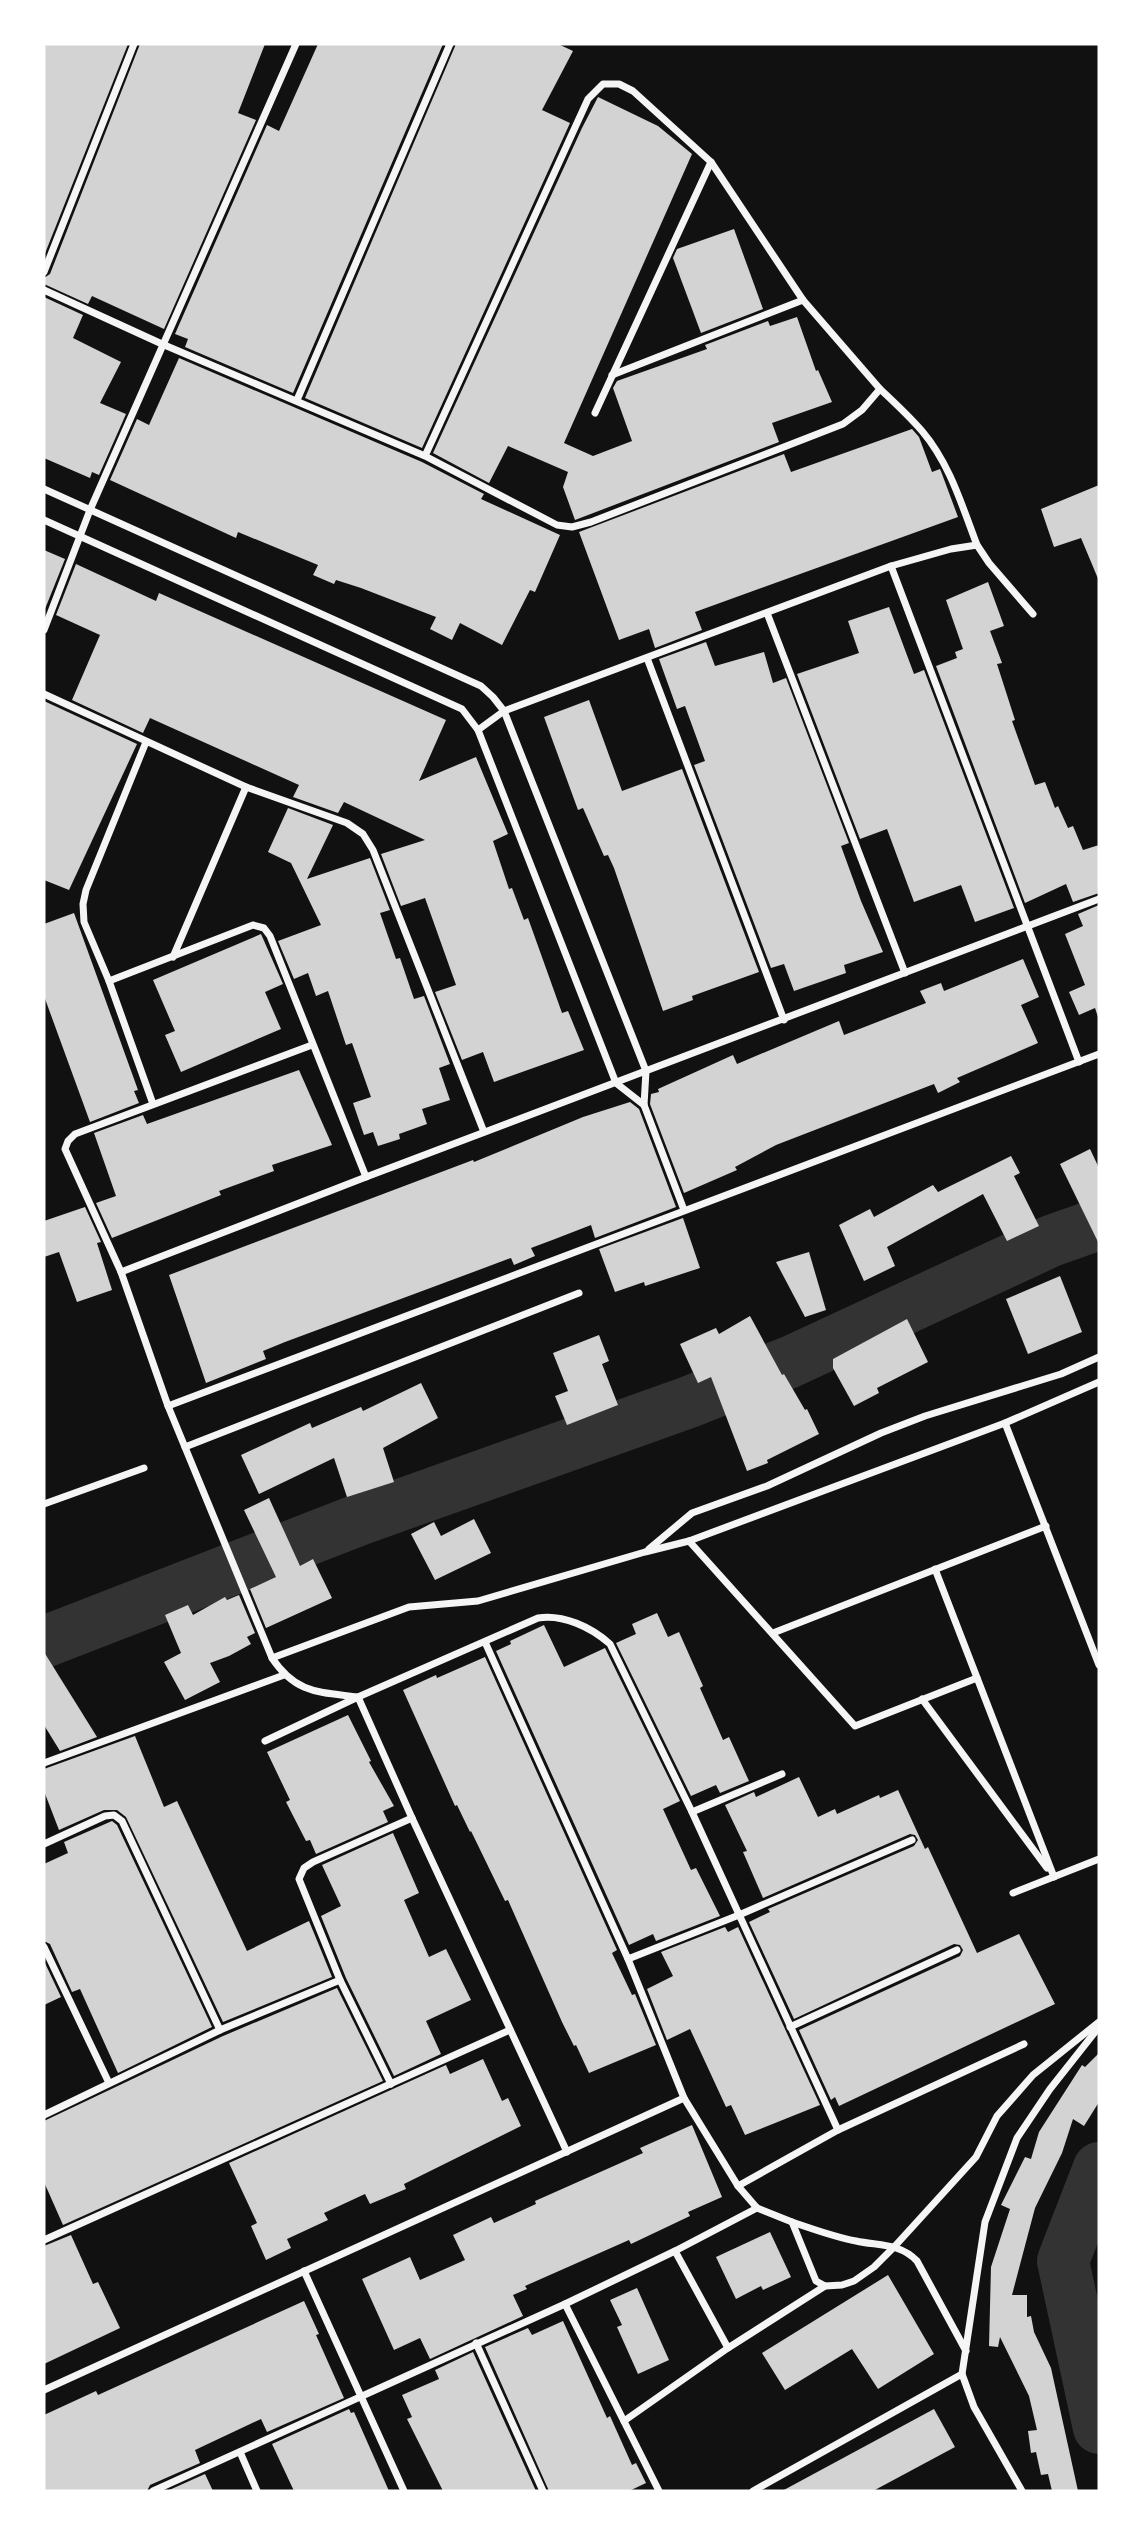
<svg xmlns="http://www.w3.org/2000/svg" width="1143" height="2535" viewBox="0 0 1143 2535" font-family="Rubik,sans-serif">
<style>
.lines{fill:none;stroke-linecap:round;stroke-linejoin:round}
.river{stroke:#333;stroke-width:52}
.building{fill:#d3d3d3}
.minor{stroke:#f5f5f5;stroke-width:7}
</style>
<rect width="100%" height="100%" fill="#111"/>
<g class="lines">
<g class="river">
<polyline points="44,1642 361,1519 689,1402 790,1362 1051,1241 1099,1224"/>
<polyline points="1099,2168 1063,2261 1099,2428"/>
</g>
</g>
<g class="building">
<polygon points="44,44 128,44 44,256"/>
<polygon points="140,44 265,44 238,113 256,120 164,329 92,296 88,304 44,284 44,278 50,274"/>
<polygon points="318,44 443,44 293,393 185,347 188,339 175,334 267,125 279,131"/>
<polygon points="456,44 558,44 573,51 542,110 570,123 422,448 305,398"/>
<polygon points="598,97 658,126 692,154 564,443 593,456 632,441 613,388 617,381 707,349 705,345 768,321 770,326 797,317 816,371 818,370 832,402 772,423 779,442 575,520 563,487 568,472 508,446 489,483 433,453 582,128"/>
<polygon points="734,229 763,309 701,333 673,258 677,249"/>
<polygon points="44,297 83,315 73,338 121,362 100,403 126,414 99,475 92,472 90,478 44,458"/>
<polygon points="179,358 422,462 484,494 481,499 560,535 535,592 530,590 502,645 460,623 452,640 430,629 436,617 361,588 336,580 334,584 313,575 318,565 238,532 236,538 110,480 137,419 149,425"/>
<polygon points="912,429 919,437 932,472 940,469 942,474 958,517 695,612 702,630 655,648 649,629 619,640 579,532 784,454 791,472"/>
<polygon points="1099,485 1099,581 1081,538 1054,547 1041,509"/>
<polygon points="44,550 65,559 45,609 44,609"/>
<polygon points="76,564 156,601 159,593 446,720 419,781 476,757 508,834 493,841 509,889 512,888 524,920 528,918 562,1013 568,1011 584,1050 494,1082 483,1052 462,1060 435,992 456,985 425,898 401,906 381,854 425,840 344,802 338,813 293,797 299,785 150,718 143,733 72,700 100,635 56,615"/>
<polygon points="988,582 1004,626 990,631 1002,663 997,664 1015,720 1012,721 1035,785 1045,782 1055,808 1058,806 1068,828 1073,826 1083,850 1099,845 1099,893 1073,902 1066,884 1025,903 936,666 957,658 955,652 963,649 946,600"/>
<polygon points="889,607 914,674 924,670 1014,908 975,922 961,885 914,902 887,829 860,839 797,674 859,653 848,621"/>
<polygon points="706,642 715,666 764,652 773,683 786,678 849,843 841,846 861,901 883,952 844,965 846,973 794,991 784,964 771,968 694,765 705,761 685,706 677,709 659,659"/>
<polygon points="589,700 622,791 682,769 759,972 692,996 693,1000 663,1011 614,868 608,855 604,856 583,808 578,810 544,717"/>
<polygon points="44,701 137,744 69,890 44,880"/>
<polygon points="288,808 333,825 307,879 370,858 390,910 380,913 396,959 400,958 414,999 424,996 450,1064 439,1068 450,1100 422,1109 427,1124 399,1134 400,1139 378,1146 373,1132 364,1135 353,1103 371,1097 352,1043 346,1045 328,991 316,996 308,973 294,979 278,941 321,925 291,863 268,852"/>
<polygon points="1099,905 1099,1017 1098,1017 1095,1008 1079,1015 1069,992 1085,985 1065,934 1083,926 1078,914"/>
<polygon points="74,913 138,1090 134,1091 139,1103 90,1122 44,996 44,924"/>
<polygon points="261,934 283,984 265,992 281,1029 181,1072 165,1035 175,1031 153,980"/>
<polygon points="1023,959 1039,997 1021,1005 1038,1043 957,1078 960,1082 938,1093 934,1084 776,1145 735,1167 737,1170 684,1193 650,1104 651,1094 659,1092 658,1089 733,1055 737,1064 839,1021 844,1035 926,1003 920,991 941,983 944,991"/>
<polygon points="299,1070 332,1145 272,1165 274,1171 219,1191 221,1195 112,1238 96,1203 116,1196 94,1133 143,1115 147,1124"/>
<polygon points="630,1102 639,1109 676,1207 595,1238 591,1225 555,1239 531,1248 535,1256 514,1265 511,1258 285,1342 263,1351 266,1359 206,1383 169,1275 473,1160 474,1162 583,1117"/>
<polygon points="1090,1149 1099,1168 1099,1244 1060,1164"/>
<polygon points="1011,1156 1020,1173 1014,1176 1039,1226 1007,1241 983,1194 887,1247 895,1266 864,1281 839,1225 870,1209 874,1217 933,1185 938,1192"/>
<polygon points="85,1207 101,1242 97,1243 112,1290 77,1302 59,1252 44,1257 44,1221"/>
<polygon points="683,1218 700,1268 645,1286 644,1282 615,1292 599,1249"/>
<polygon points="809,1252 826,1310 805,1317 776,1262"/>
<polygon points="1060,1276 1082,1332 1028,1354 1006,1299"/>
<polygon points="750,1316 782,1375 784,1374 805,1410 807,1409 819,1434 767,1460 768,1463 747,1471 711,1377 698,1383 680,1344 716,1328 719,1334"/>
<polygon points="907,1319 928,1362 877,1388 879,1393 854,1406 833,1368 833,1359"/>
<polygon points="599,1335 609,1361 602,1364 618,1405 567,1425 555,1396 568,1391 553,1353"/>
<polygon points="421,1383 438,1418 383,1448 394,1482 347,1497 334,1458 259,1494 241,1455 310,1423 312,1428 361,1407 363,1411"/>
<polygon points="269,1498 300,1566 313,1559 332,1598 266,1628 250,1589 276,1577 244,1510"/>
<polygon points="474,1519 491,1553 435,1580 411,1534 434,1522 441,1536"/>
<polygon points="239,1595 255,1633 247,1637 251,1644 229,1656 210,1663 220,1682 185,1700 164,1662 181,1653 165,1615 188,1605 193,1615 225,1597 227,1600"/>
<polygon points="657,1613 668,1637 679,1632 703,1686 700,1688 723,1740 729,1737 749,1781 720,1793 716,1785 691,1796 616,1643 636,1634 632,1624"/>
<polygon points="544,1625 564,1667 605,1648 680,1801 663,1809 691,1870 696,1868 720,1916 656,1941 653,1934 629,1945 496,1651 511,1644 510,1641"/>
<polygon points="44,1652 97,1737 60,1751 44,1725"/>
<polygon points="485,1657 617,1950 612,1953 632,1995 635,1994 656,2045 589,2073 576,2045 574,2046 562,2022 508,1900 505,1901 471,1831 470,1832 457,1805 455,1806 403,1690 436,1675 437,1678"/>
<polygon points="348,1715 371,1761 369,1762 394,1806 383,1811 388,1822 316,1854 310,1840 306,1841 286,1802 290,1800 267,1752"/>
<polygon points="135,1736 164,1807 177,1801 247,1951 309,1921 332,1977 223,2022 126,1817 117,1810 104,1810 59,1830 44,1791 44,1769"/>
<polygon points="799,1777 818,1817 835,1809 837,1814 879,1795 880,1798 898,1790 925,1849 928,1847 977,1953 1019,1934 1055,2004 839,2106 835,2097 831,2100 799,2030 960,1956 963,1950 960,1945 954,1944 794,2019 749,1922 770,1912 768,1909 914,1846 918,1840 915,1835 910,1834 763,1898 743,1852 747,1851 725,1805 754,1792 756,1797"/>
<polygon points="112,1821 117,1825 212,2027 118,2073 80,1989 72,1992 50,1944 44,1941 44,1864 68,1853 64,1842"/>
<polygon points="393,1833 419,1893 404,1900 429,1957 446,1949 471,2000 426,2021 441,2054 394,2076 346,1978 321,1916 341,1906 322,1865"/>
<polygon points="725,1927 728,1932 738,1927 820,2105 745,2135 731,2105 726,2107 690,2029 667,2040 647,1989 673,1976 661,1952"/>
<polygon points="44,1961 61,1997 44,2005"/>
<polygon points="337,1988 383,2081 63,2225 44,2182 44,2121 223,2036"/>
<polygon points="1099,2053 1099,2102 1084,2126 1073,2119 1062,2153 1035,2208 1012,2295 1027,2295 1027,2317 1031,2316 1034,2332 1051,2368 1078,2491 1052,2491 1048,2474 1041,2475 1036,2452 1031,2453 1028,2431 1037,2430 1029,2396 1000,2337 998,2347 989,2346 991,2267 1010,2209 1001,2205 1025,2157 1031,2159 1039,2132 1082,2065 1085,2067"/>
<polygon points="483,2059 502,2101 508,2098 521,2126 404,2184 406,2189 370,2204 365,2194 324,2213 328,2220 287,2239 291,2248 266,2260 251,2226 257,2223 229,2163 446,2065 450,2074"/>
<polygon points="692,2125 722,2197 688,2212 690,2216 631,2244 629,2240 525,2286 527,2289 513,2295 523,2316 430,2359 420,2338 394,2350 362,2279 410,2257 420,2280 465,2260 453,2235 491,2217 494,2223 536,2204 535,2201 643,2153 640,2148"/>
<polygon points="770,2232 791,2277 763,2290 761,2286 736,2299 716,2257"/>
<polygon points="71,2235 93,2284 98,2282 120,2328 44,2364 44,2246"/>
<polygon points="888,2275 934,2354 878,2389 852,2349 785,2390 762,2353"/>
<polygon points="637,2288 669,2360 638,2374 617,2327 622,2325 610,2300"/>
<polygon points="304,2301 319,2334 316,2335 344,2398 267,2432 261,2419 195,2450 200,2463 150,2485 147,2491 44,2491 44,2415 96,2391 98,2395"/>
<polygon points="563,2321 607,2418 610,2416 632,2465 636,2463 646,2483 629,2491 549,2491 485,2347 528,2328 532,2335"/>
<polygon points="473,2352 536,2491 443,2491 407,2419 412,2417 402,2395 439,2379 435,2370"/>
<polygon points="349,2409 351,2413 354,2412 389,2491 294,2491 272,2444"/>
<polygon points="934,2409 955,2447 873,2491 782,2491"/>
<polygon points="205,2474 213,2491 167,2491"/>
</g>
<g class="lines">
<g class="minor">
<polyline points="44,272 134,44"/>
<polyline points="44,290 162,344 425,456 557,525 572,527 591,522 843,424 862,410 880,389 803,300 711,162 633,91 619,84 603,84 588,99 425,456"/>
<polyline points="612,375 803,300"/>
<path d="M 880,389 C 894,402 909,416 922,431 C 950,464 962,506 977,545"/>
<polyline points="297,400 450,44"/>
<polyline points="595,413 711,162"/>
<polyline points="44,489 481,686 493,697 504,711 646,1071 644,1105 684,1210"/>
<polyline points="44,520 462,709 478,730 616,1083 644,1105"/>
<polyline points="891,566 1079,1062"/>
<polyline points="767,613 905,973"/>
<polyline points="44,630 90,510 296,44"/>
<polyline points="647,658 784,1020"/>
<polyline points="44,694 246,787 347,823 363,834 373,850 484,1132"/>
<polyline points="478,730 504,711 891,566 951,549 977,545 989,563 1033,614"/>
<polyline points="146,742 86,890 83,904 84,922 109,981 153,1104"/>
<polyline points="173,957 246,787"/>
<polyline points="109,981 253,925 264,928 270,936 366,1177"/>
<path d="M 312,1045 L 75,1134 L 68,1141 L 65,1149 L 121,1272 L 168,1406 L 272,1658 C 296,1694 319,1692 358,1697 L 412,1818 L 567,2152"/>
<polyline points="121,1272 366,1177 1099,899"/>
<polyline points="168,1406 1099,1054"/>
<polyline points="1005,1423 1099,1665"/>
<polyline points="185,1447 579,1293"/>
<polyline points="44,1504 144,1468"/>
<polyline points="689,1541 855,1726 977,1678"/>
<polyline points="649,1549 692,1513 767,1486 881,1433 925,1416 1061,1374 1099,1357"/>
<polyline points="935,1569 1054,1877"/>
<polyline points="773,1633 1046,1526"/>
<polyline points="485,1642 628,1959 684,2098 738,2186 838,2130 1024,2044"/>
<polyline points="272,1658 409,1607 478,1601 645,1552 689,1541 1005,1423 1099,1382"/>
<polyline points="922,1699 1047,1868"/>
<path d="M 265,1741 L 358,1697 L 538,1618 C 563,1614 591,1627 610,1644 L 692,1812 L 838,2130"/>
<polyline points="44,1763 284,1675"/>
<polyline points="692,1812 782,1774"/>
<polyline points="44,1844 105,1816 114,1815 122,1821 220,2030"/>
<polyline points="1013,1893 1099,1859"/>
<polyline points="44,1947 109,2083"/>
<polyline points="628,1959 739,1915 912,1840"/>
<polyline points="790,2027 957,1950"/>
<polyline points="391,2084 340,1980 299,1879 304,1868 313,1862 412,1818"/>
<polyline points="44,2115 220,2030 340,1980"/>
<polyline points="738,2186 757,2208 792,2222 816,2281 825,2286 842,2285 854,2281 874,2267 895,2246 976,2157 997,2116 1033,2075 1099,2022"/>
<path d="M 792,2222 C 813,2229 834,2237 856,2241 C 879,2246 900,2243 917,2261 L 966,2351"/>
<polyline points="44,2240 510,2030"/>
<polyline points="675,2251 728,2348"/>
<polyline points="304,2271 404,2491"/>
<polyline points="565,2304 659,2491"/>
<polyline points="476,2343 543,2491"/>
<polyline points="44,2390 684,2098"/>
<polyline points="624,2421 728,2348 825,2286"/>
<polyline points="240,2452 257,2491"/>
<polyline points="153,2491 565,2304 675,2251 757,2208"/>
<polyline points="753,2491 962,2374"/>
<polyline points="1022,2491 974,2407 962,2374 985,2222 1017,2138 1050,2089 1099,2027"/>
</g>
</g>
<rect width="1143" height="2535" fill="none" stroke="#ffffff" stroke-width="91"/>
</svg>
